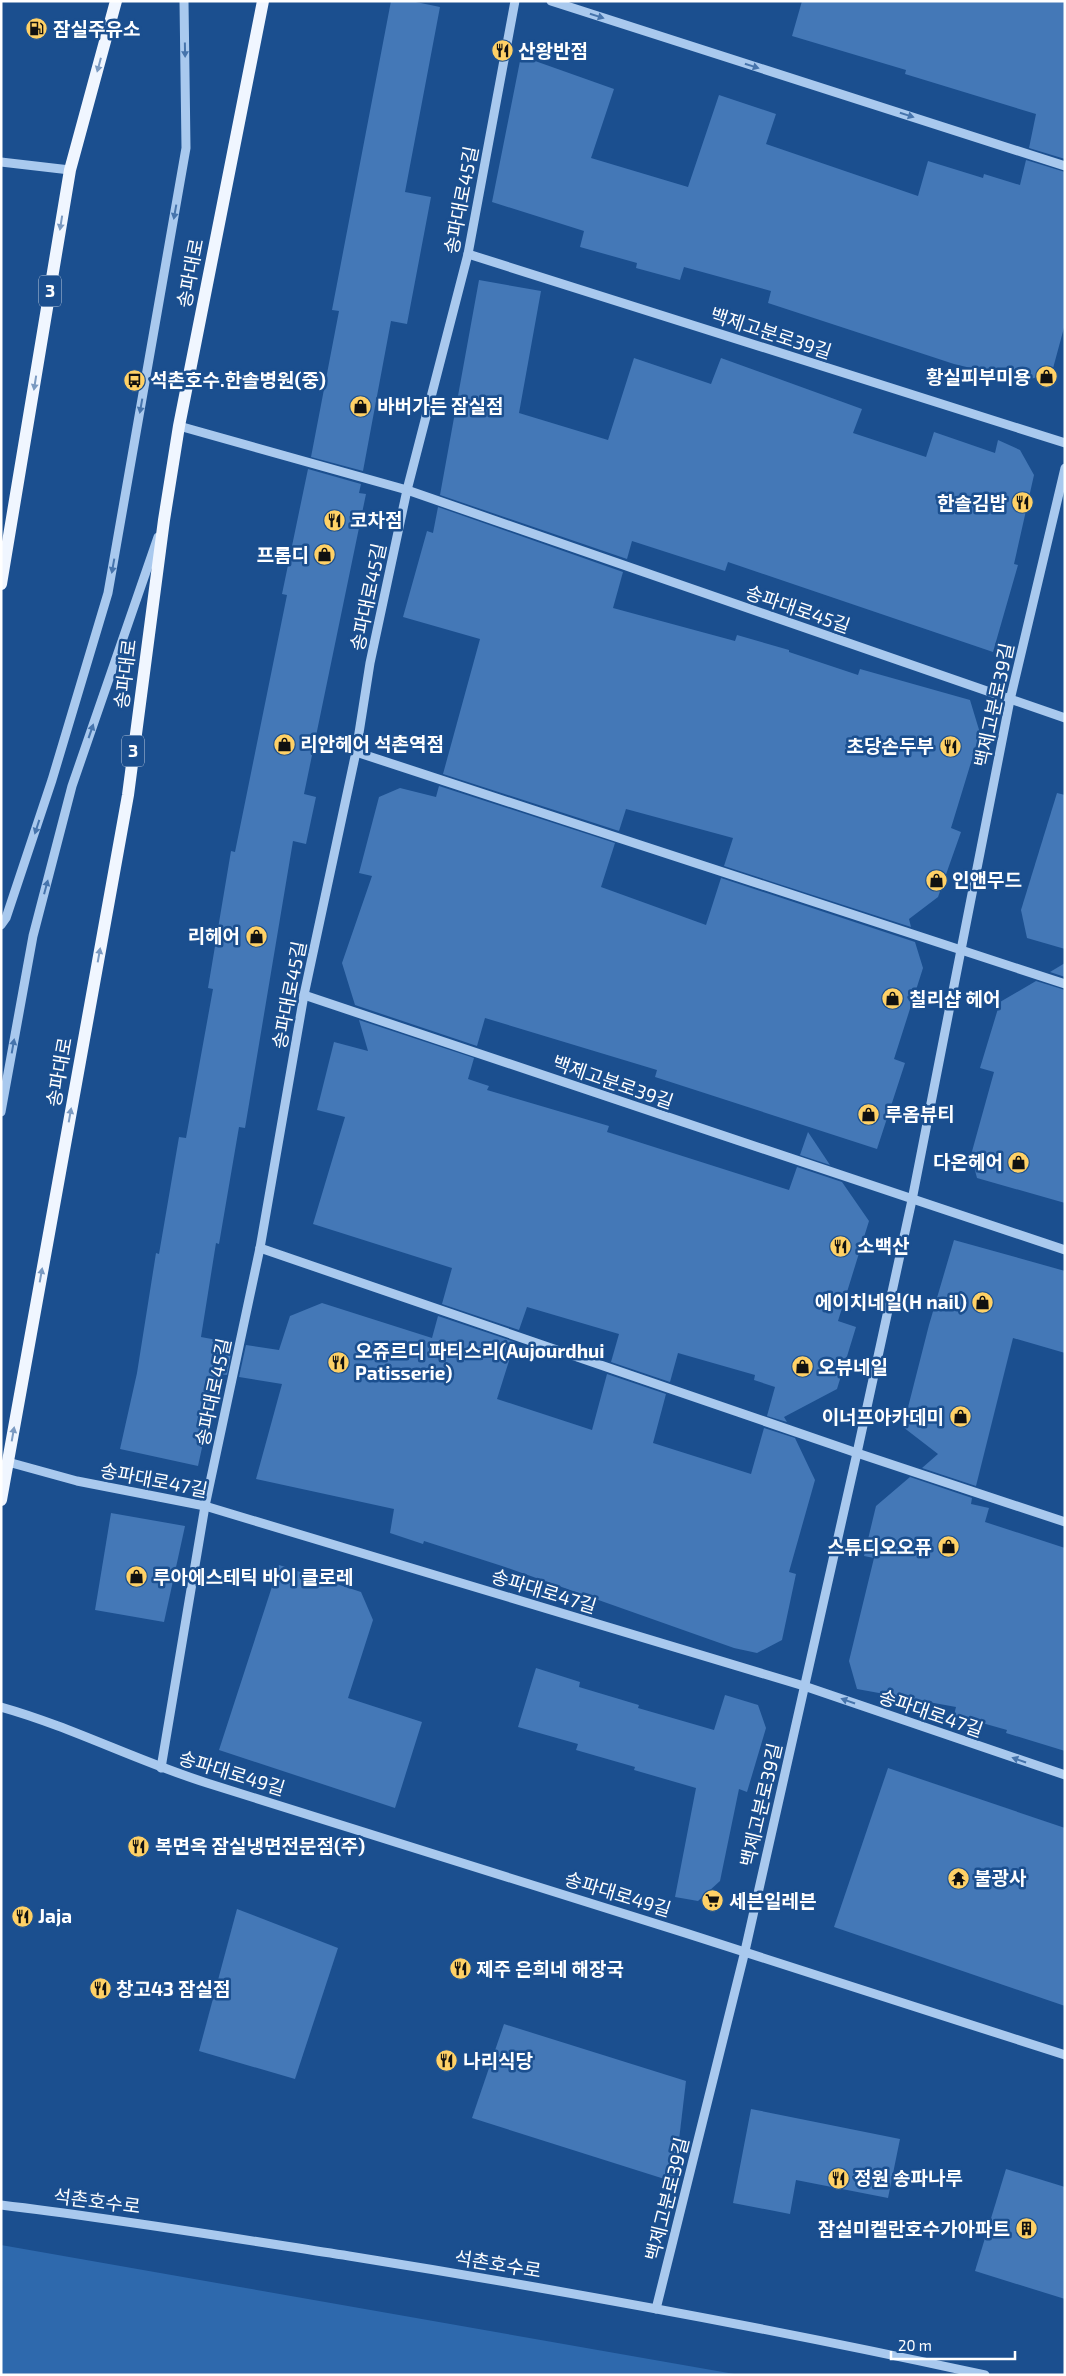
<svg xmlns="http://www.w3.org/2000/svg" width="1066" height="2376" viewBox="0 0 1066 2376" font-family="'Exo 2','Noto Sans KR',sans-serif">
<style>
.green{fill:#2e69ad}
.building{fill:#4478b7}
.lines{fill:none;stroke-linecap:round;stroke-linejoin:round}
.minor{stroke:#a9c9ee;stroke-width:9}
.major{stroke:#f0f6ff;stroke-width:12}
.oneway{fill:#4674ac}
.oneway2{fill:#7b9ac1}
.labels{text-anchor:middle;stroke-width:5;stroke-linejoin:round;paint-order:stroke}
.shield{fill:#1b4f8f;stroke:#bbcadd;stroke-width:1}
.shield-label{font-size:18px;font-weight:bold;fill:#fff}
.poi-label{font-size:19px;font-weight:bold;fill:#fff;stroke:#1b4f8f;text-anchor:start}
.street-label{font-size:19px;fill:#fff;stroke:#1b4f8f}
</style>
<rect width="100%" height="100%" fill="#1b4f8f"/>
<polygon class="green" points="1,2245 740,2375 1,2375"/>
<g class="building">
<polygon points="391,1 411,1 440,7 405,192 431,197 407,324 391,321 363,471 311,457 339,311 332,310"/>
<polygon points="802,1 1065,1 1065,159 1029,148 1036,114 905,74 906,70 792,36"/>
<polygon points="521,56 614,89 591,158 688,187 719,95 776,114 766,144 918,196 928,161 983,178 984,174 1020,185 1026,160 1065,172 1065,324 1052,372 1025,381 954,364 768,303 771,291 684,267 680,280 636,268 637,263 580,247 584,231 492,202"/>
<polygon points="479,280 541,291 519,413 608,440 634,358 711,384 721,358 862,409 853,433 926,457 934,432 995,453 998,440 1020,450 1034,475 1014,564 1018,565 993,652 728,562 725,571 632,541 627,559 440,495"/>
<polygon points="308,469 361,484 359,493 366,494 304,794 316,797 306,844 293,841 245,1128 239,1127 219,1244 216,1243 201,1337 233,1343 227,1375 218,1374 198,1466 120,1449 137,1373 156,1253 159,1254 179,1137 186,1138 213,989 208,988 231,851 235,852 287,595 282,594"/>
<polygon points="438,507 623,572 613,608 735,641 737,635 789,650 789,652 858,675 860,669 970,700 980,733 951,828 961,832 938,897 909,919 911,927 724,866 733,838 626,809 619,831 443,774 480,639 403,617 427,531 433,533"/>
<polygon points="439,786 615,843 601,887 706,925 721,878 915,942 923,968 894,1059 905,1063 877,1149 655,1077 657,1070 485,1018 477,1046 355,1005 342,963 372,876 359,873 379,797 400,788 436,797"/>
<polygon points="1057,793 1065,795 1065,949 1027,938 1021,910"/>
<polygon points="1065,963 1065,977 1050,972"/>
<polygon points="1036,981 1065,990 1065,1203 977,1178 971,1155 994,1072 980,1068 1000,1002"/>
<polygon points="359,1020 474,1058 468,1079 489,1086 487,1090 609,1126 607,1132 789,1190 797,1167 842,1182 869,1221 838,1321 856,1327 837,1389 784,1417 787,1422 767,1416 775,1387 754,1380 755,1375 678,1353 670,1382 611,1362 619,1334 527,1307 519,1330 442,1304 452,1268 313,1224 345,1117 317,1110 334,1042 368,1051"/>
<polygon points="808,1132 830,1165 800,1155"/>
<polygon points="954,1240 1065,1271 1065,1353 1013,1338 976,1486 922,1468 938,1454 903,1427 929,1325"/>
<polygon points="322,1303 432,1338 438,1316 515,1342 497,1399 592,1430 607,1374 666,1394 653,1443 751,1474 764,1428 795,1438 815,1480 789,1572 796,1574 782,1640 757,1653 734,1648 502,1566 424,1541 423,1544 390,1533 394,1509 256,1479 282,1384 239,1377 246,1345 279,1350 290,1316"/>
<polygon points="910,1477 972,1498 971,1504 989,1508 985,1522 1065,1548 1065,1751 1006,1733 1007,1730 954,1715 956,1707 857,1689 849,1661 874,1558 864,1556 876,1506"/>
<polygon points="111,1513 185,1526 164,1622 95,1610"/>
<polygon points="279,1565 361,1592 373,1620 348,1698 422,1722 395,1808 219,1750"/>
<polygon points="536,1668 580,1682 579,1687 639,1705 638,1708 714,1730 725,1695 758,1705 766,1728 747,1792 739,1789 720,1881 698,1901 675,1897 696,1788 634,1770 635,1767 576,1750 578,1744 518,1727"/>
<polygon points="888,1768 1065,1828 1065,2006 834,1927"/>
<polygon points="237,1909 338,1948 295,2079 199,2051"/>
<polygon points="504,2024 686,2081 674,2182 472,2118"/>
<polygon points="751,2109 900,2139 888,2198 796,2180 790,2214 733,2203"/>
<polygon points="1006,2169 1065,2187 1065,2299 975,2271"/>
</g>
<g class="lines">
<g class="minor">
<polyline points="551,1 1065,166"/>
<polyline points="1,162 70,170"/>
<polyline points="468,254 1065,443"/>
<polyline points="179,426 407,490 1065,718"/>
<polyline points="356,752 1065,984"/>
<polyline points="1,925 6,918 52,780 108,593 186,148 184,1"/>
<polyline points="304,995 1065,1250"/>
<polyline points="1,1112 33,936 72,786 158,537"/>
<polyline points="260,1248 857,1453 1065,1522"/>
<polyline points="8,1462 77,1481 205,1506 804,1686 1065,1775"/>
<path d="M 1,1707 C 72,1727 137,1761 207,1783 C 493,1872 780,1962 1065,2055"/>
<polyline points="161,1768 205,1506 260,1248 304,995 356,752 370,663 407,490 468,254 515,1"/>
<path d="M 1,2205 C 118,2219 233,2238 349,2256 C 562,2290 774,2329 985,2375"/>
<polyline points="656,2309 745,1951 857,1453 912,1200 1010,700 1065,468"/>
</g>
<g class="major">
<polyline points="1,584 70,170 116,1"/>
<polyline points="1,1500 128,795 164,520 179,426 263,1"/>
</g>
</g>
<defs><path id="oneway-solid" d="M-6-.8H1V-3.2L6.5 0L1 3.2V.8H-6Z" transform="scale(1.25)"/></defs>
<g class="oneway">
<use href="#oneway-solid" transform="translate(597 16) rotate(18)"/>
<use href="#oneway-solid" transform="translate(185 50) rotate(89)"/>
<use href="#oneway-solid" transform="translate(752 66) rotate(18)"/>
<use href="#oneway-solid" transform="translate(907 115) rotate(18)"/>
<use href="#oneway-solid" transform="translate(175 212) rotate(100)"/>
<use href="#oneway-solid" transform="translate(141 406) rotate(100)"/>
<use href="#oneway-solid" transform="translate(113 566) rotate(100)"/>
<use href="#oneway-solid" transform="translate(91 731) rotate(-71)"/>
<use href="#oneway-solid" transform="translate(37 827) rotate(108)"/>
<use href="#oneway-solid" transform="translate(46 887) rotate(-75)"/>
<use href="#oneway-solid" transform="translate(13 1046) rotate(-80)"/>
<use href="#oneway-solid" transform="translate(848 1701) rotate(-161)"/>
<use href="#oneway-solid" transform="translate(1019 1760) rotate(-161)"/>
</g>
<g class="oneway2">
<use href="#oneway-solid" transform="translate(99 65) rotate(105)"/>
<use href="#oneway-solid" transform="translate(61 223) rotate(99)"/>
<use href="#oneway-solid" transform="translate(35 383) rotate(99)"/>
<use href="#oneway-solid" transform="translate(99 955) rotate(-80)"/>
<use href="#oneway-solid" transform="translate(70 1115) rotate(-80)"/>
<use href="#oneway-solid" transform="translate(41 1275) rotate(-80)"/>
<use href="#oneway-solid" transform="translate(13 1434) rotate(-80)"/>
</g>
<defs>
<symbol id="fuel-disc" viewBox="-11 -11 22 22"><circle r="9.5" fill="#ffd166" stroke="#1b4f8f"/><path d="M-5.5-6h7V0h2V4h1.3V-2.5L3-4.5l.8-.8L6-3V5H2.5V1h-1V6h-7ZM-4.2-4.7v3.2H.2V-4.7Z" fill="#111"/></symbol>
<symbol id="restaurant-disc" viewBox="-11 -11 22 22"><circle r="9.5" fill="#ffd166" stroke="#1b4f8f"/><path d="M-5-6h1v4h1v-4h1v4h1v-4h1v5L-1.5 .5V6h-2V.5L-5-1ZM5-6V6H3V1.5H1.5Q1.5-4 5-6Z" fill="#111"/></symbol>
<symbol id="shop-disc" viewBox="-11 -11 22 22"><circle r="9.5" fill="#ffd166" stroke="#1b4f8f"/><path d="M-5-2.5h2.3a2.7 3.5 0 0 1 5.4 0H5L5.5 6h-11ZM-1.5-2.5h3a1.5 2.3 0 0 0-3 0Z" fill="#111"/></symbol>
<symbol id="bus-disc" viewBox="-11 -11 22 22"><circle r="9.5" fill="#ffd166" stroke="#1b4f8f"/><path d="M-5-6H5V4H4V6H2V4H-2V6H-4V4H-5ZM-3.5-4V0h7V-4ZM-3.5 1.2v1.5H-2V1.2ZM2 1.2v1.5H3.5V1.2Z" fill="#111"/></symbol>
<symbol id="temple-disc" viewBox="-11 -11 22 22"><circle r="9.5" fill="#ffd166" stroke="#1b4f8f"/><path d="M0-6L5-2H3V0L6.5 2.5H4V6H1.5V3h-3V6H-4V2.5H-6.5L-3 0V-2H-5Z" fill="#111"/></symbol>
<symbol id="supermarket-disc" viewBox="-11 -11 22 22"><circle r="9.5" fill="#ffd166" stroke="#1b4f8f"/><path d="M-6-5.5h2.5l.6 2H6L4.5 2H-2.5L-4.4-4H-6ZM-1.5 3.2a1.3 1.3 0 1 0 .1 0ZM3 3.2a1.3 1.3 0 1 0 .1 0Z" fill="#111"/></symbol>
<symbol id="building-disc" viewBox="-11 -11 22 22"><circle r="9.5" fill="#ffd166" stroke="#1b4f8f"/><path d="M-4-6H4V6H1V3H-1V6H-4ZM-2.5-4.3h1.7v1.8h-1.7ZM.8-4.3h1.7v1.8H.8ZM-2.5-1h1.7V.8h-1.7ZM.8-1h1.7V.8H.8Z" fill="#111"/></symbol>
</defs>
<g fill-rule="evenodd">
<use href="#fuel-disc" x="24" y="16" width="25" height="25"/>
<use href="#restaurant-disc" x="490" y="38" width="25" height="25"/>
<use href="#shop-disc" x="1034" y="364" width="25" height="25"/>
<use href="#bus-disc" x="122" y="368" width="25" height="25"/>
<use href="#shop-disc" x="348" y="394" width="25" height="25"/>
<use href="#restaurant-disc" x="1010" y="490" width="25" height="25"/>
<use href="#restaurant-disc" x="322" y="508" width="25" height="25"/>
<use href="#shop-disc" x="312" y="542" width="25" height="25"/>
<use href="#shop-disc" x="272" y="732" width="25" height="25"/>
<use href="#restaurant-disc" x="938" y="734" width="25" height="25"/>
<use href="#shop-disc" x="924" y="868" width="25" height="25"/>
<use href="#shop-disc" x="244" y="924" width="25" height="25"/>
<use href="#shop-disc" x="880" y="986" width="25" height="25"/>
<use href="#shop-disc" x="856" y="1102" width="25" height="25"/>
<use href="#shop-disc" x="1006" y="1150" width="25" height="25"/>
<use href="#restaurant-disc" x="828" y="1234" width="25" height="25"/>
<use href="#shop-disc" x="970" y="1290" width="25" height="25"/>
<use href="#restaurant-disc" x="326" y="1350" width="25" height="25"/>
<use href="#shop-disc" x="790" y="1354" width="25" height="25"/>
<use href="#shop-disc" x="948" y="1404" width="25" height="25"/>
<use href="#shop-disc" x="936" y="1534" width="25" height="25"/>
<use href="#shop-disc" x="124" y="1564" width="25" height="25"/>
<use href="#restaurant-disc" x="126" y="1834" width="25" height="25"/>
<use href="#temple-disc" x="946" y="1866" width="25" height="25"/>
<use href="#supermarket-disc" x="700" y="1888" width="25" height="25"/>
<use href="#restaurant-disc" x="10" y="1904" width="25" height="25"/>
<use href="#restaurant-disc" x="448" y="1956" width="25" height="25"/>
<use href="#restaurant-disc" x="88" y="1976" width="25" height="25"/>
<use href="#restaurant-disc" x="434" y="2048" width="25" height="25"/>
<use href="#restaurant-disc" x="826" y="2166" width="25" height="25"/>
<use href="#building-disc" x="1014" y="2216" width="25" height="25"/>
</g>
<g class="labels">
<g class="shield">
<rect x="39" y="275.5" width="22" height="31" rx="4"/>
<rect x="122" y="735.5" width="22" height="31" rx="4"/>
</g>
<g class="shield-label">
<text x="50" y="297">3</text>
<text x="133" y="757">3</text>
</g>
<g class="poi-label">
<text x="53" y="36">잠실주유소</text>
<text x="518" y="58">산왕반점</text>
<text x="1031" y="384" text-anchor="end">황실피부미용</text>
<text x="150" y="387">석촌호수.한솔병원(중)</text>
<text x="377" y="413">바버가든 잠실점</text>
<text x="1007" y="510" text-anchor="end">한솔김밥</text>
<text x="350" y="527">코차점</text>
<text x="309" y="562" text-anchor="end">프롬디</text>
<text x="300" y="751">리안헤어 석촌역점</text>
<text x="934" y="753" text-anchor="end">초당손두부</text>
<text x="952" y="887">인앤무드</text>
<text x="240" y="943" text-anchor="end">리헤어</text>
<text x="909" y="1006">칠리샵 헤어</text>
<text x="885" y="1121">루옴뷰티</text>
<text x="1003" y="1169" text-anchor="end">다온헤어</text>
<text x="857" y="1253">소백산</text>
<text x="967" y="1309" text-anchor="end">에이치네일(H nail)</text>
<text x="355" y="1358">오쥬르디 파티스리(Aujourdhui<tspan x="355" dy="22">Patisserie)</tspan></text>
<text x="818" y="1374">오뷰네일</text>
<text x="944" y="1424" text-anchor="end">이너프아카데미</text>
<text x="932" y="1554" text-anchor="end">스튜디오오퓨</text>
<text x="153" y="1584">루아에스테틱 바이 클로레</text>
<text x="155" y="1853">복면옥 잠실냉면전문점(주)</text>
<text x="974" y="1885">불광사</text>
<text x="729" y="1908">세븐일레븐</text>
<text x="38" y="1923">Jaja</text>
<text x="476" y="1976">제주 은희네 해장국</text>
<text x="116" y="1996">창고43 잠실점</text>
<text x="463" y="2068">나리식당</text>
<text x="854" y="2185">정원 송파나루</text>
<text x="1010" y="2236" text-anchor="end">잠실미켈란호수가아파트</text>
</g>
<g class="street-label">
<text transform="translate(461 200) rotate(-79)" y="7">송파대로45길</text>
<text transform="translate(190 273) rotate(-79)" y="7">송파대로</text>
<text transform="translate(771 333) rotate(18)" y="7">백제고분로39길</text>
<text transform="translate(368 597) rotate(-78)" y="7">송파대로45길</text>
<text transform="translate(798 609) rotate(19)" y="7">송파대로45길</text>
<text transform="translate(125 674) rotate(-83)" y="7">송파대로</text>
<text transform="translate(994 705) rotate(-78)" y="7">백제고분로39길</text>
<text transform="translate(289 995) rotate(-79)" y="7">송파대로45길</text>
<text transform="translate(59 1072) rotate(-80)" y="7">송파대로</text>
<text transform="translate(613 1082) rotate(19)" y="7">백제고분로39길</text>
<text transform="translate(213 1392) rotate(-78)" y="7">송파대로45길</text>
<text transform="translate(154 1480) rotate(11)" y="7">송파대로47길</text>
<text transform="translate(544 1591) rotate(17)" y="7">송파대로47길</text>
<text transform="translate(931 1713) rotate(19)" y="7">송파대로47길</text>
<text transform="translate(232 1773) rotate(17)" y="7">송파대로49길</text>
<text transform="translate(761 1805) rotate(-77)" y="7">백제고분로39길</text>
<text transform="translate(618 1894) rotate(17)" y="7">송파대로49길</text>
<text transform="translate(667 2199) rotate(-76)" y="7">백제고분로39길</text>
<text transform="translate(97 2201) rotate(7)" y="7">석촌호수로</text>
<text transform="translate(498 2264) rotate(9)" y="7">석촌호수로</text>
</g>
</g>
<rect width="1066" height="2376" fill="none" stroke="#ffffff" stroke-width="5"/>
<path d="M891 2351v8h124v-8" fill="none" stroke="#ffffff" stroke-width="2.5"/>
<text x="898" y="2351" font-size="15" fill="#ffffff" stroke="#1b4f8f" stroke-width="4" paint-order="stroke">20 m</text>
</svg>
